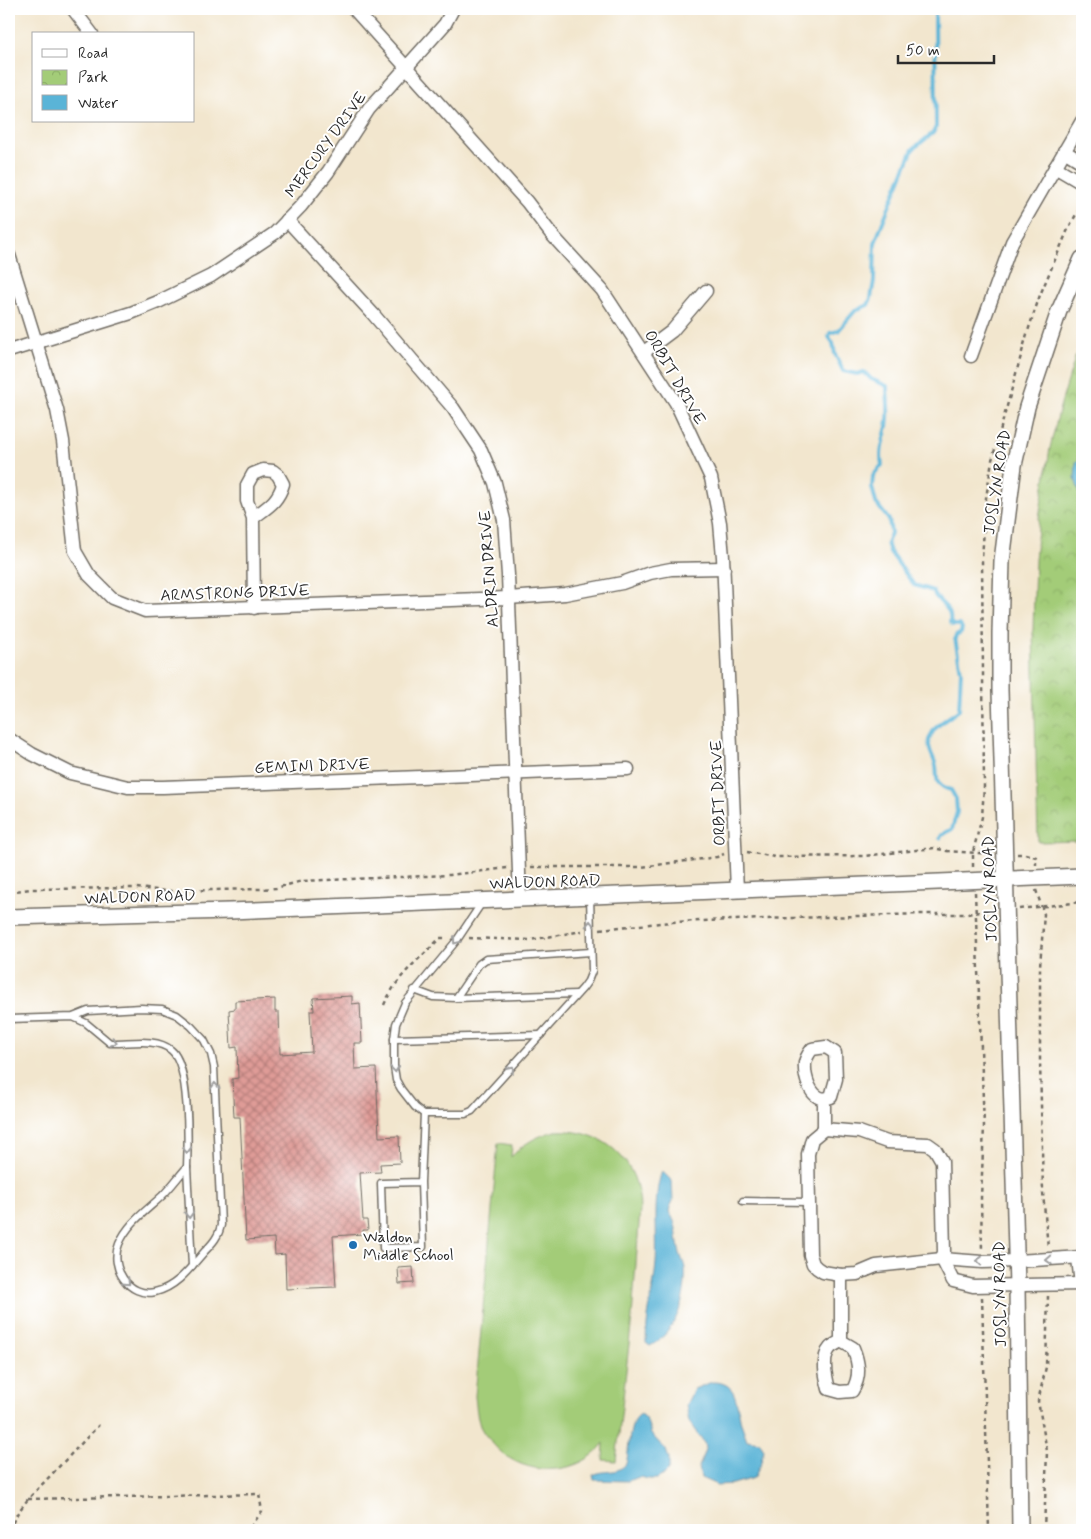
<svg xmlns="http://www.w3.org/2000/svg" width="1091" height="1539" viewBox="0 0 1091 1539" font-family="Mynerve,sans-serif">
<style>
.park{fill:url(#park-crowns);stroke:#677c52}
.pitch{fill:#a3cc78;stroke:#677c52}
.water{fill:#5ab4d7;stroke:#427081}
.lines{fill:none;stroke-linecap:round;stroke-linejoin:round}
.stream{stroke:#5ab4d7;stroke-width:4}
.building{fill:url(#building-cross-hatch)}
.service-casing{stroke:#716c64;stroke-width:9}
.minor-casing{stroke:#716c64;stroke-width:15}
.tertiary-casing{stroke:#716c64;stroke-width:18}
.path{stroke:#716c64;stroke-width:2.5;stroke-dasharray:4 4;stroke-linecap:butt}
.service{stroke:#fff;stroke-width:6}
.minor{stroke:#fff;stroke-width:12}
.tertiary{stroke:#fff;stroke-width:15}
.oneway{stroke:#a0a0a0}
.poi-dot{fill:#1f6fb2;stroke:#fff;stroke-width:2}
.labels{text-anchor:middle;stroke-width:4;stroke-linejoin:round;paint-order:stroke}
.street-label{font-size:16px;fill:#2b2b2b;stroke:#fff}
.poi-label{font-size:16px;fill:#2b2b2b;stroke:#fff;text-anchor:start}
</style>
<defs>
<pattern id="park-crowns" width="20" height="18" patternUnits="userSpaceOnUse" patternTransform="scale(1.25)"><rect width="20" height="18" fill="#a3cc78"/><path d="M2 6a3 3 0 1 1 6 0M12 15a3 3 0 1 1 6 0" fill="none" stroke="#8caf68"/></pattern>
<pattern id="building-cross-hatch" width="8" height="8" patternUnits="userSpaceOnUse" patternTransform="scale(1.25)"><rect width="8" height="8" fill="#df9b97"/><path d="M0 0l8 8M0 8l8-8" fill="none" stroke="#b57f7b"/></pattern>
</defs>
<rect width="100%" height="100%" fill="#fff"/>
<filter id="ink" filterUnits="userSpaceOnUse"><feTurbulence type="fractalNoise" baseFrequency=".02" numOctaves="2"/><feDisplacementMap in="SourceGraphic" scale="10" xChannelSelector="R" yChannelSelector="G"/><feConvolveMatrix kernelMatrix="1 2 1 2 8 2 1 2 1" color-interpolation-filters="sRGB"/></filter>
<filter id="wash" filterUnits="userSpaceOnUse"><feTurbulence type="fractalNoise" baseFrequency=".0096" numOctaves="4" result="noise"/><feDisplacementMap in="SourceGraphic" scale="20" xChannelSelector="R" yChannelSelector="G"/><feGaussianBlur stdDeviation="1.12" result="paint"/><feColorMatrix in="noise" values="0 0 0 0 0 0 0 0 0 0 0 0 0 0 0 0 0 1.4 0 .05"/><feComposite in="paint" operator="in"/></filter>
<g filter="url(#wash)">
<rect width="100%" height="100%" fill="#f2e6ce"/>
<polygon class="park" points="1082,335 1082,841 1038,842 1033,631 1035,560 1039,518 1050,448 1060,407"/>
<path class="pitch" d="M 555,1131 C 603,1128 640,1160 640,1210 L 632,1317 L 616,1461 L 603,1460 L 604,1443 C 601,1446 598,1451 594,1454 C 564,1478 518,1473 494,1445 C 489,1439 483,1433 480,1426 C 477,1417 476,1406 475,1396 L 498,1143 L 512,1145 L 511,1157 C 524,1143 537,1136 555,1131 Z"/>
<g class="water">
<polygon points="1082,458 1082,495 1080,494 1075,479 1076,462"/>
<path d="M 662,1171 L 672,1181 L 673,1201 L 670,1207 L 669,1212 C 678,1224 676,1236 679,1249 C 680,1256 684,1262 685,1268 C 687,1297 677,1332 650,1346 L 646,1343 C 646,1315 654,1290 656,1263 C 658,1233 652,1199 662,1171 Z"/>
<path d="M 712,1382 C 734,1382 735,1395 739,1413 C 740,1422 744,1431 747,1440 L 760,1442 L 764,1450 L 760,1466 L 754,1478 L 733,1484 L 717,1485 L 701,1478 L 699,1467 L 706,1446 L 689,1422 L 686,1405 L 694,1389 Z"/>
<path d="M 641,1414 L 646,1418 L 651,1434 L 666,1450 L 669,1459 L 669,1468 L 666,1473 L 657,1479 L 649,1479 L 639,1477 L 628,1481 L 594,1480 L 593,1475 C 604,1469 617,1475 626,1464 C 630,1450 627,1421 641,1414 Z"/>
</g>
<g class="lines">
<path class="stream" d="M 935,9 L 936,127 L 933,133 L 913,149 L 884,219 L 875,243 L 874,281 L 871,298 L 868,305 L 855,311 L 838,331 L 830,333 L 829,337 L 833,343 L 835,354 L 843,371 L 857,374 L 864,372 L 871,379 L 887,386 C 887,399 890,413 887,426 C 884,440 879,451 882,465 L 873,476 L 872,487 L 876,503 L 889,520 L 891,533 L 887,543 L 890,552 L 914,585 L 933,591 C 937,604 953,606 950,622 L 953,625 L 960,625 L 962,628 L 961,632 L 956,635 L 955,638 L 961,671 L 959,710 C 948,719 934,724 929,740 C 927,749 934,757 936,766 C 937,771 936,777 938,782 C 941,786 946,789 951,790 L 956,799 L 957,812 L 952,829 L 942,835 L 940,838"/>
</g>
<g id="blocks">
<g class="building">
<polygon points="352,996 352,1004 360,1003 362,1043 354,1043 355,1069 376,1068 379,1137 399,1136 400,1163 380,1164 381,1172 360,1173 363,1220 367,1220 368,1230 363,1230 363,1234 333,1236 336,1287 286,1289 285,1254 275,1255 274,1238 246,1240 240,1117 234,1117 232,1079 238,1078 237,1047 231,1048 229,1010 235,1009 235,1001 275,999 275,1012 279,1012 280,1054 312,1052 310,1011 314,1011 313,998"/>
<polygon points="413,1267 414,1283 399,1284 398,1268"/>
</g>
</g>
</g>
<g filter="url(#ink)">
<use href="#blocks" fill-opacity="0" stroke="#716c64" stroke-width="1"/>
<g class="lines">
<defs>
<g id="service">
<polyline points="483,901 457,940 405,1003 396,1024 394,1039 394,1067 396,1080 401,1089 415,1107 424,1114 465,1114 472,1111 583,988 588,981 592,971 590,896"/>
<polyline points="414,990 433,997 456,998 479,964 486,959 591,952"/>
<polyline points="456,998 577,994"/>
<path d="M 9,1019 L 73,1017 L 88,1011 L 141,1008 L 162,1009 L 177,1015 L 191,1026 L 204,1040 L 211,1054 L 214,1067 L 221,1225 C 220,1229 219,1233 217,1236 C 214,1242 209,1247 205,1251 C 191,1267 177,1287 155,1292 C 129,1298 109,1267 119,1244 C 128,1223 146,1211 162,1196 C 171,1187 179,1176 187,1167 C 188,1142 190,1065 171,1050 C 156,1037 128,1044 110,1043 L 86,1023 L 73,1017"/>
<polyline points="394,1039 541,1035"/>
<polyline points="187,1167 192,1266"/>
<polyline points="421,1182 381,1183 383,1248 423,1247 421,1182 424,1114"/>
<polyline points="743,1201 809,1202"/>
</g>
<g id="minor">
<polyline points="73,9 92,34"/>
<polyline points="354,9 527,202 552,235 602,290 676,403 711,478 720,523 723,557 737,890"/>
<polyline points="1064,151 1082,162"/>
<polyline points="1055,167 1082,183"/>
<polyline points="287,220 373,314 453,408 481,450 495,483 504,520 508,575 520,899"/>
<polyline points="9,255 57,410 63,441 75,551 89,575 112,598 145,611 508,598 565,594 622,583 650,573 671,569 724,568"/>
<polyline points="9,351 131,313 158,302 211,276 275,233 301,206 328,172 369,109 445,24 453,9"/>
<polyline points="644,352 672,331 706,291"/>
<polyline points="971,356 1012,242 1082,121"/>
<path d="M 253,518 C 267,507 278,502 283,484 L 278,475 L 273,471 L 263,470 L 253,474 L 247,485 L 247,501 L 253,518 L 254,608"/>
<polyline points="9,739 32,754 70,773 128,787 163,787 628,769"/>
<path d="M 824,1099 C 810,1097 804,1077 805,1063 C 806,1057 809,1053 812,1049 L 826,1047 L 835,1053 L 836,1079 L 831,1097 L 824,1099 L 824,1129 L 812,1139 L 808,1154 L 810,1255 L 813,1264 L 817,1268 L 823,1272 L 841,1275 L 857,1274 L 876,1266 L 942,1259 L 982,1262 L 1017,1261 L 1082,1257"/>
<polyline points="824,1129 859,1132 887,1142 928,1144 935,1149 942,1161 944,1252 942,1259"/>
<polyline points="1078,1258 1081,1285"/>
<polyline points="942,1259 953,1281 973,1286 1082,1284"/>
<path d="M 841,1275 L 841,1341 C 838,1343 833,1345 830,1348 C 821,1358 826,1378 829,1389 L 840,1392 L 852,1391 C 861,1377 859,1363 853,1348 L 841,1341"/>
</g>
<g id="tertiary">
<polyline points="9,917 230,911 1082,876"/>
<polyline points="1020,1530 1017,1286 1000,690 1000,633 1002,561 1014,465 1027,407 1059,311 1082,259"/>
</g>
</defs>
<use href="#service" class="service-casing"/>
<use href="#minor" class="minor-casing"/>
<use href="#tertiary" class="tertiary-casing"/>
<g class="path">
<polyline points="747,852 775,857 864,856 934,848 947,851 992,854"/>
<polyline points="1017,854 1025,854 1036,857 1036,865"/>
<polyline points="531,867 641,867 717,857 724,854"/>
<polyline points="973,867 973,852 982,817 984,787 982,559 986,498 992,460 1027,334 1040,295 1069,227 1082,204"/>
<polyline points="1036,890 1044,914 1040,966 1040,1060 1043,1193 1048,1248"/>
<polyline points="9,892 30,889 136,888 167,891 260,889 276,888 302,881 450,875 508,868"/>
<polyline points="975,892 984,1126 981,1198 982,1251"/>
<polyline points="1019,909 1082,902"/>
<polyline points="600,929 670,922 920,914 967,914 994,910"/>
<polyline points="469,938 530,940 582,931"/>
<path d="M 384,1005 C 398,974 418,961 440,938 L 446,938"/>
<polyline points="982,1297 989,1530"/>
<polyline points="28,1499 259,1494 262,1511 249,1530"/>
<polyline points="9,1530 17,1514 28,1499 99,1425"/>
<polyline points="1044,1530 1047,1451 1038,1401 1046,1367 1048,1296"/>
</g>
<use href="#service" class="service"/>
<use href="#minor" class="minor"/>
<use href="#tertiary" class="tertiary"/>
</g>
<defs><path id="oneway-chevron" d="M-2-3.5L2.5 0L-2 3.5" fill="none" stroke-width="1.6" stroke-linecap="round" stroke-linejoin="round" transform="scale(1.25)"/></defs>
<g class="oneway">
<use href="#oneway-chevron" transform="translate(590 924) rotate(-90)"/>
<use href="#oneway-chevron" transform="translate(456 941) rotate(127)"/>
<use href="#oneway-chevron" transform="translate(114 1042) rotate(12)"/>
<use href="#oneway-chevron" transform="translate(395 1069) rotate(85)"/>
<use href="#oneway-chevron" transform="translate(511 1069) rotate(-49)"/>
<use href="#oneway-chevron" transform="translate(215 1086) rotate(-93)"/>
<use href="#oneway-chevron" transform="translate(187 1150) rotate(89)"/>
<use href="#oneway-chevron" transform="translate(189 1215) rotate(87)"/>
<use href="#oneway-chevron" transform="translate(1049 1260) rotate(177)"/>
<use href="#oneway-chevron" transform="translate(979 1261) rotate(-176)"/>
<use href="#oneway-chevron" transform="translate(127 1282) rotate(44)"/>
</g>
</g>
<circle class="poi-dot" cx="353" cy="1245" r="5"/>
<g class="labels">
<g class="street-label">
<text transform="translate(325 144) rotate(-54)" y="6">MERCURY DRIVE</text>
<text transform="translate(676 377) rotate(60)" y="6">ORBIT DRIVE</text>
<text transform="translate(996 482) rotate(-81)" y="6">JOSLYN ROAD</text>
<text transform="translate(488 569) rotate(-94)" y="6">ALDRIN DRIVE</text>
<text transform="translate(235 592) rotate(-2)" y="6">ARMSTRONG DRIVE</text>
<text transform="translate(312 765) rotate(-2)" y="6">GEMINI DRIVE</text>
<text transform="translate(717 793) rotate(-92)" y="6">ORBIT DRIVE</text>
<text transform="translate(545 881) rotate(-2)" y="6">WALDON ROAD</text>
<text transform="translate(989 889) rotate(-92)" y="6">JOSLYN ROAD</text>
<text transform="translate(140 896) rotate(-2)" y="6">WALDON ROAD</text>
<text transform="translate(999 1294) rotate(-91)" y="6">JOSLYN ROAD</text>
</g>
<g class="poi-label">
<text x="363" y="1242">Waldon<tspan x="363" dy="18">Middle School</tspan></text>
</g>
</g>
<rect width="1091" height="1539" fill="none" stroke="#fff" stroke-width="30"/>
<rect x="32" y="32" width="162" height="90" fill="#ffffff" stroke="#aaaaaa"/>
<rect x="42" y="49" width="25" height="8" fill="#ffffff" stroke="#aaaaaa"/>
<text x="78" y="58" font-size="15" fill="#2b2b2b">Road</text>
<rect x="42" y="70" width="25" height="15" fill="url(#park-crowns)" stroke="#aaaaaa"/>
<text x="78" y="82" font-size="15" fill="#2b2b2b">Park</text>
<rect x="42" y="95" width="25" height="15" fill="#5ab4d7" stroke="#aaaaaa"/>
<text x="78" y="108" font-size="15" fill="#2b2b2b">Water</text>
<path d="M898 55v8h96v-8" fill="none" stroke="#2b2b2b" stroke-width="2.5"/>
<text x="906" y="55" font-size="15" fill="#2b2b2b" stroke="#ffffff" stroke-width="4" paint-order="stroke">50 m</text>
</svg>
